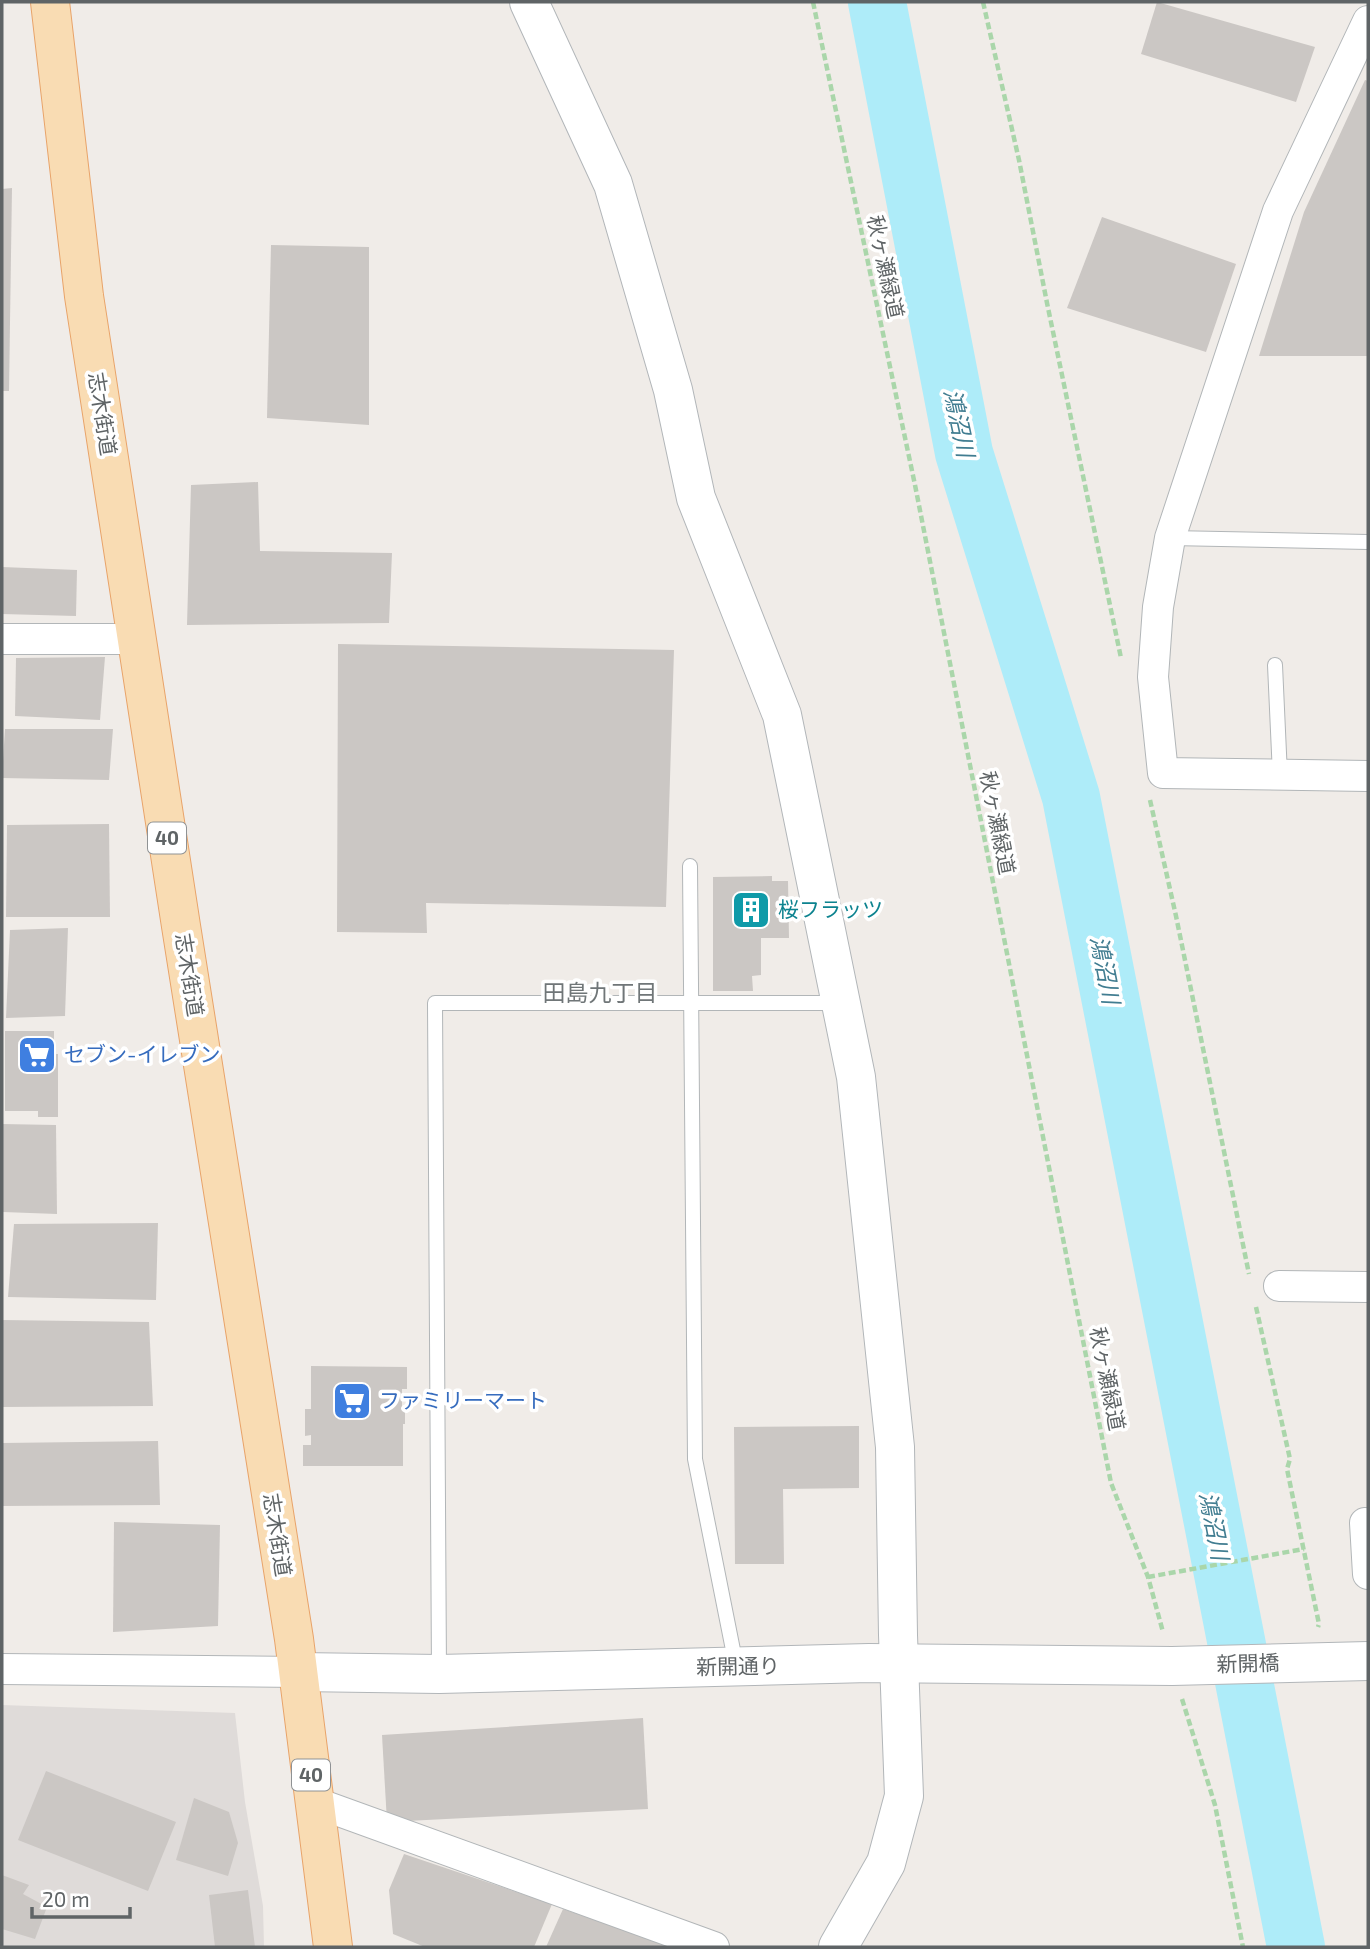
<svg xmlns="http://www.w3.org/2000/svg" width="1370" height="1949" viewBox="0 0 1370 1949" font-family="'Exo 2','Noto Sans JP',sans-serif">
<style>
.industrial{fill:#dfdbd9}
.lines{fill:none;stroke-linecap:round;stroke-linejoin:round}
.river{stroke:#aeecf9;stroke-width:58}
.building{fill:#cbc7c4}
.lane-casing{stroke:#b2b6b8;stroke-width:16}
.street-casing{stroke:#b2b6b8;stroke-width:32}
.secondary-casing{stroke:#b2b6b9;stroke-width:40}
.primary-casing{stroke:#e8a369;stroke-width:40}
.path{stroke:#aad6aa;stroke-width:4.5;stroke-dasharray:7 3.5;stroke-linecap:butt}
.lane{stroke:#fff;stroke-width:14}
.street{stroke:#fff;stroke-width:30}
.secondary{stroke:#fff;stroke-width:38}
.primary{stroke:#f9dcb3;stroke-width:38}
.labels{text-anchor:middle;stroke-width:7;stroke-linejoin:round;paint-order:stroke}
.shield{fill:#fff;stroke:#8f9294;stroke-width:2}
.shield-label{font-size:19px;font-weight:bold;fill:#5f6466}
.street-label{font-size:21px;fill:#5f6466;stroke:#fff}
.culture-label{font-size:21px;fill:#0d838f;stroke:#fff;text-anchor:start}
.shop-label{font-size:21px;fill:#366cbe;stroke:#fff;text-anchor:start}
.water-label{font-size:23px;font-style:italic;fill:#417d91;stroke:#fff}
.neighbourhood-label{font-size:23px;fill:#707678;stroke:#fff}
</style>
<rect width="100%" height="100%" fill="#f0ece8"/>
<polygon class="industrial" points="2,1705 235,1713 245,1802 263,1906 264,1947 2,1947"/>
<g class="lines">
<polyline class="river" points="877,2 964,453 1071,797 1296,1947"/>
</g>
<g class="building">
<polygon points="1157,2 1315,47 1296,102 1141,54"/>
<polygon points="1365,80 1368,81 1368,356 1259,356 1304,212"/>
<polygon points="12,188 9,391 2,391 2,189"/>
<polygon points="1102,217 1236,264 1206,352 1067,308"/>
<polygon points="271,245 369,247 369,425 267,418"/>
<polygon points="258,482 260,551 392,553 389,623 187,625 191,485"/>
<polygon points="2,567 77,570 76,616 2,614"/>
<polygon points="338,644 674,650 666,907 426,903 427,933 337,932"/>
<polygon points="105,657 100,720 15,716 16,658"/>
<polygon points="5,729 113,729 109,780 2,778"/>
<polygon points="109,824 110,917 6,917 7,825"/>
<polygon points="772,876 772,881 788,881 789,938 761,938 761,975 752,976 753,991 713,991 713,877"/>
<polygon points="68,928 65,1016 6,1018 10,930"/>
<polygon points="5,1031 54,1031 54,1054 58,1054 58,1117 38,1117 38,1111 5,1111"/>
<polygon points="2,1124 56,1125 57,1214 3,1212"/>
<polygon points="158,1223 156,1300 8,1297 14,1224"/>
<polygon points="2,1320 149,1322 153,1406 2,1407"/>
<polygon points="311,1366 407,1367 407,1389 402,1389 402,1410 405,1410 405,1424 403,1424 403,1466 303,1466 303,1445 311,1445 311,1435 305,1436 305,1409 311,1409"/>
<polygon points="859,1426 859,1488 783,1489 784,1564 735,1564 734,1427"/>
<polygon points="158,1441 160,1505 2,1506 3,1443"/>
<polygon points="114,1522 220,1525 218,1626 113,1632"/>
<polygon points="643,1718 648,1809 387,1822 382,1735"/>
<polygon points="46,1771 176,1822 148,1891 18,1840"/>
<polygon points="194,1798 229,1812 238,1843 228,1876 176,1860"/>
<polygon points="404,1854 552,1904 534,1947 425,1947 393,1934 389,1890"/>
<polygon points="2,1875 29,1885 23,1894 47,1907 35,1939 2,1929"/>
<polygon points="248,1890 255,1947 215,1947 209,1895"/>
<polygon points="563,1909 674,1947 546,1947"/>
</g>
<g class="lines">
<defs>
<g id="lane">
<polyline points="1170,538 1368,542"/>
<polyline points="1275,665 1280,775"/>
<polyline points="690,866 695,1459 736,1665"/>
<polyline points="439,1672 435,1003 841,1003"/>
</g>
<g id="street">
<polyline points="1368,21 1278,211 1170,538 1158,607 1153,677 1163,773 1368,776"/>
<polyline points="2,639 137,639"/>
<polyline points="1279,1286 1368,1287"/>
<polyline points="1365,1523 1368,1574"/>
<polyline points="2,1669 299,1672"/>
<polyline points="314,1802 714,1947"/>
</g>
<g id="secondary">
<polyline points="529,2 613,184 673,390 696,498 782,715 856,1077 895,1447 898,1635 904,1796 886,1863 838,1947"/>
<polyline points="299,1672 439,1674 869,1663 1172,1666 1368,1661"/>
</g>
<polyline id="primary" points="50,2 84,296 181,926 294,1639 333,1947"/>
</defs>
<use href="#lane" class="lane-casing"/>
<use href="#street" class="street-casing"/>
<use href="#secondary" class="secondary-casing"/>
<use href="#primary" class="primary-casing"/>
<g class="path">
<polyline points="813,2 915,485 1111,1483 1148,1577 1163,1632"/>
<polyline points="983,2 1019,160 1047,303 1121,658"/>
<polyline points="1150,800 1176,916 1249,1274"/>
<polyline points="1256,1307 1290,1459 1287,1469 1319,1624 1318,1627"/>
<polyline points="1148,1577 1304,1549"/>
<polyline points="1182,1699 1215,1805 1243,1947"/>
</g>
<use href="#lane" class="lane"/>
<use href="#street" class="street"/>
<use href="#secondary" class="secondary"/>
<use href="#primary" class="primary"/>
</g>
<defs>
<symbol id="building-square" viewBox="-11 -11 22 22"><rect x="-9" y="-9" width="18" height="18" rx="4" fill="#0f9aa8" stroke="#fff"/><path d="M-4-6H4V6H1V3H-1V6H-4ZM-2.5-4.3h1.7v1.8h-1.7ZM.8-4.3h1.7v1.8H.8ZM-2.5-1h1.7V.8h-1.7ZM.8-1h1.7V.8H.8Z" fill="#fff"/></symbol>
<symbol id="supermarket-square" viewBox="-11 -11 22 22"><rect x="-9" y="-9" width="18" height="18" rx="4" fill="#3f7fe0" stroke="#fff"/><path d="M-6-5.5h2.5l.6 2H6L4.5 2H-2.5L-4.4-4H-6ZM-1.5 3.2a1.3 1.3 0 1 0 .1 0ZM3 3.2a1.3 1.3 0 1 0 .1 0Z" fill="#fff"/></symbol>
</defs>
<g fill-rule="evenodd">
<use href="#building-square" x="729" y="888" width="44" height="44"/>
<use href="#supermarket-square" x="15" y="1033" width="44" height="44"/>
<use href="#supermarket-square" x="330" y="1379" width="44" height="44"/>
</g>
<g class="labels">
<g class="shield">
<rect x="148" y="822.5" width="38" height="31" rx="5"/>
<rect x="292" y="1759.5" width="38" height="31" rx="5"/>
</g>
<g class="shield-label">
<text x="167" y="845">40</text>
<text x="311" y="1782">40</text>
</g>
<g class="street-label">
<text transform="translate(885 267) rotate(78)" y="7">秋ヶ瀬緑道</text>
<text transform="translate(102 414) rotate(81)" y="7">志木街道</text>
<text transform="translate(997 823) rotate(79)" y="7">秋ヶ瀬緑道</text>
<text transform="translate(189 975) rotate(81)" y="7">志木街道</text>
<text transform="translate(1107 1379) rotate(79)" y="7">秋ヶ瀬緑道</text>
<text transform="translate(277 1535) rotate(81)" y="7">志木街道</text>
<text transform="translate(1248 1664) rotate(-2)" y="7">新開橋</text>
<text transform="translate(738 1667) rotate(-1)" y="7">新開通り</text>
</g>
<g class="culture-label">
<text x="778" y="917">桜フラッツ</text>
</g>
<g class="shop-label">
<text x="64" y="1062">セブン-イレブン</text>
<text x="379" y="1408">ファミリーマート</text>
</g>
<g class="water-label">
<text transform="translate(959 423) rotate(78)" y="8">鴻沼川</text>
<text transform="translate(1105 970) rotate(79)" y="8">鴻沼川</text>
<text transform="translate(1214 1526) rotate(79)" y="8">鴻沼川</text>
</g>
<g class="neighbourhood-label">
<text x="600" y="1001">田島九丁目</text>
</g>
</g>
<rect width="1370" height="1949" fill="none" stroke="#5f6466" stroke-width="7"/>
<path d="M32 1907v10h98v-10" fill="none" stroke="#5f6466" stroke-width="3.5"/>
<text x="42" y="1907" font-size="21" fill="#5f6466" stroke="#ffffff" stroke-width="5" paint-order="stroke">20 m</text>
</svg>
